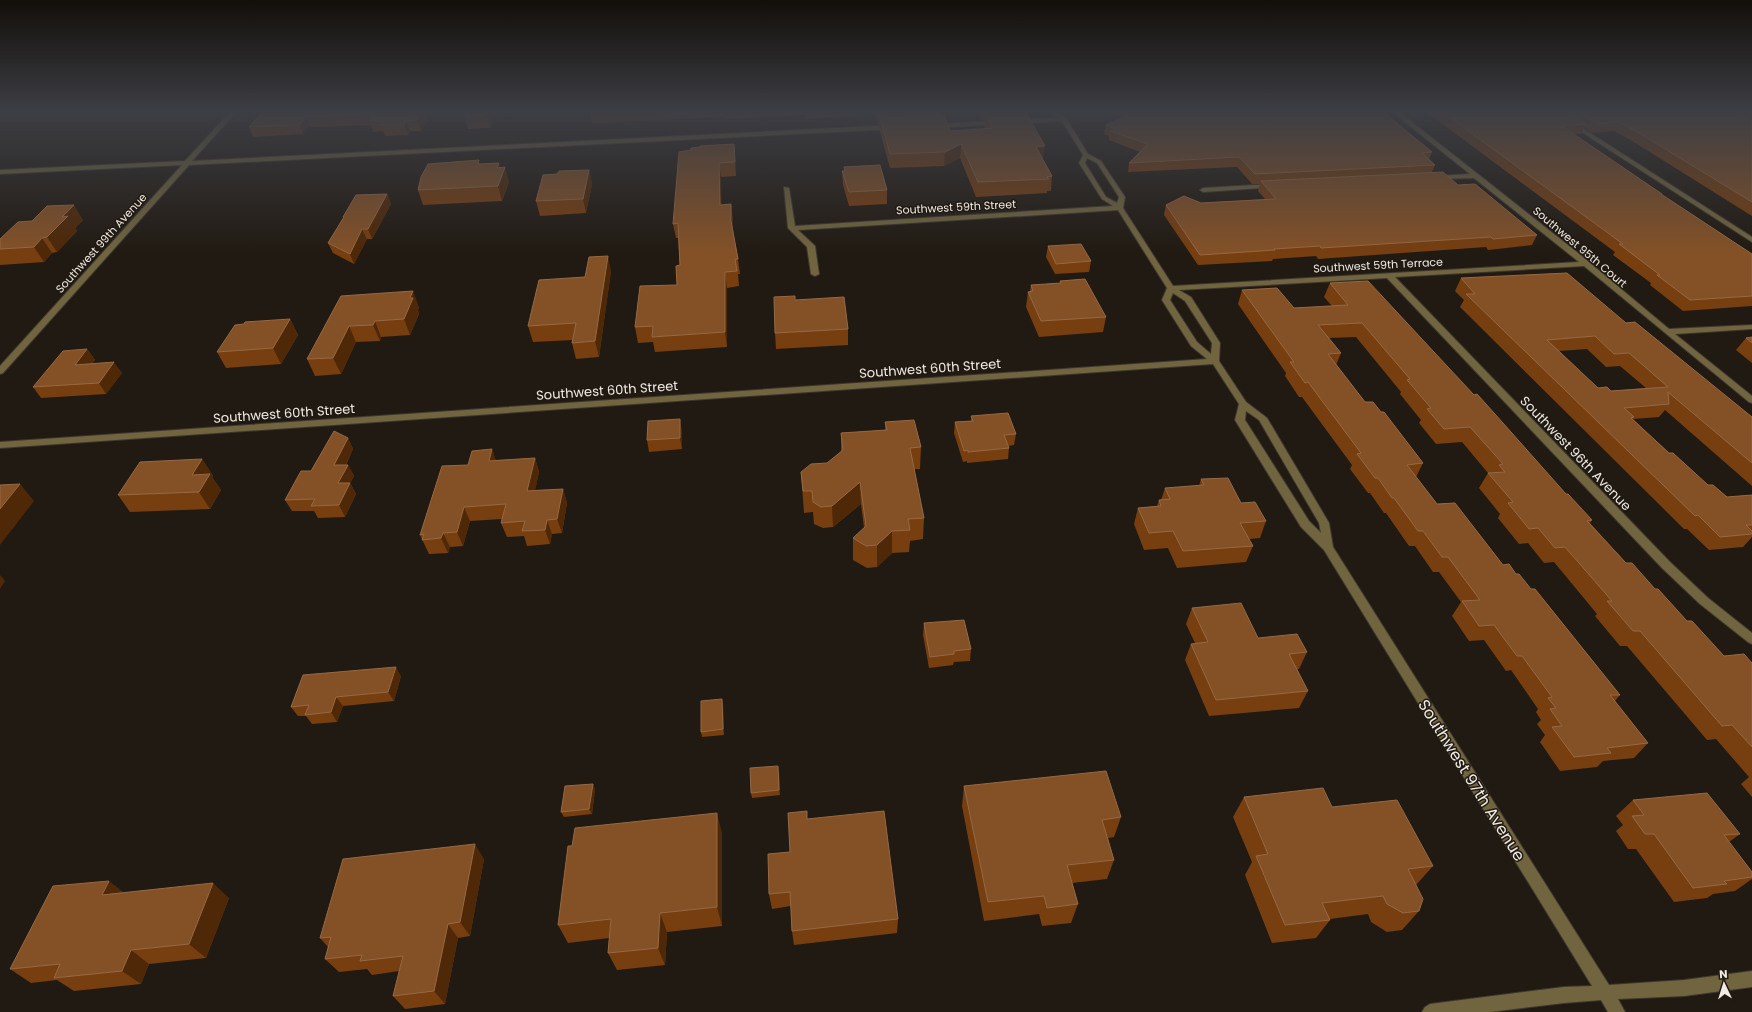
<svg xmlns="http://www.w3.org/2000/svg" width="1752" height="1012" viewBox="0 0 1752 1012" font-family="Poppins,sans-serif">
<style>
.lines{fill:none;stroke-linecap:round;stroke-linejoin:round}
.minor-casing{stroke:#3e3730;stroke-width:2}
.minor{fill:#70653e;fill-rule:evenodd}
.wall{fill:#773e10;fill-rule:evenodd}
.shaded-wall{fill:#4f2807}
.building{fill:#845127;stroke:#956945;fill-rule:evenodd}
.labels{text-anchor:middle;stroke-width:3;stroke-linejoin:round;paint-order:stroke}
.far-street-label{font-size:11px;fill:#f0ebe5;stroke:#211a12}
.street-label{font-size:13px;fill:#f0ebe5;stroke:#211a12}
.near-street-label{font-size:16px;fill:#f0ebe5;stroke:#211a12}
</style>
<rect width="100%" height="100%" fill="#211a12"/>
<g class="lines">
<defs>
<g id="minor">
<polygon points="231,111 237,111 192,161 894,125 897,127 894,129 189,165 3,373 0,374 0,366 182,165 0,174 0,170 185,161"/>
<path d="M 1048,111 L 1056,111 L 1066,118 L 1088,154 L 1101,161 L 1125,197 L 1123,208 L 1173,286 L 1579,262 L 1474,178 L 1435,179 L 1434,178 L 1437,176 L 1470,174 L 1391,111 L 1398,111 L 1578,253 L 1669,329 L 1752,325 L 1752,329 L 1675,334 L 1752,396 L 1752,403 L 1749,402 L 1584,266 L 1395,277 L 1670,562 L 1708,598 L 1752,633 L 1752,644 L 1748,642 L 1700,604 L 1662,568 L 1387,278 L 1179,290 L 1191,297 L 1220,343 L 1219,361 L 1246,402 L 1267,418 L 1329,523 L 1333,547 L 1609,985 L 1684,980 L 1752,971 L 1752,987 L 1684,996 L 1618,999 L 1625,1012 L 1608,1012 L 1601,1000 L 1564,1003 L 1490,1012 L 1422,1012 L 1425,1007 L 1430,1004 L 1564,987 L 1592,986 L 1324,550 L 1301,527 L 1235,420 L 1239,404 L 1213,364 L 0,448 L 0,442 L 1207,359 L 1191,346 L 1162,300 L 1167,288 L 1118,210 L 798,230 L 815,246 L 819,274 L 815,276 L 811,274 L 807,247 L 788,228 L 784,187 L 789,188 L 795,226 L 1113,206 L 1102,199 L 1079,163 L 1083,155 L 1062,121 L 1018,124 L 1015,122 L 1018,120 L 1058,118 ZM 1087,158 L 1097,163 L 1119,197 L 1117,203 L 1106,197 L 1085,163 ZM 1173,293 L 1185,301 L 1212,343 L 1211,354 L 1197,342 L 1170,300 ZM 1246,411 L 1259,420 L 1319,523 L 1321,533 L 1309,521 L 1245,420 Z"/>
<polygon points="1549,111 1556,111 1752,237 1752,242"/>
<polygon points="998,121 1000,122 1000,124 934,128 931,126 934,124"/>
<polygon points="1273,184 1275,185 1275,187 1203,192 1200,190 1203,188"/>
</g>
</defs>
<use href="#minor" class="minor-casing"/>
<use href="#minor" class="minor"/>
</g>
<g class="wall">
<polygon points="263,111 434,111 428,122 426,122 421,131 410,131 408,135 385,136 383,131 373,132 371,125 311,127 310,125 303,134 253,137 249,127"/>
<polygon points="498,111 490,128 468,129 464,116"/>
<polygon points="589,111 856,111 856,116 806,119 805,115 724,119 724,117 592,123"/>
<polygon points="874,111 940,111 941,115 950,131 985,129 984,126 985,120 981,120 977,111 1025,111 1043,160 1052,176 1051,191 1047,191 1047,193 976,197 960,158 944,166 890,168 880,132 880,125 878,125"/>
<polygon points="1101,111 1382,111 1432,152 1429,159 1435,165 1432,172 1458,185 1537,235 1532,245 1488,250 1486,247 1318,259 1316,256 1273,259 1272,261 1198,265 1164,215 1166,205 1265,199 1258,191 1260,184 1252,184 1237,167 1128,172 1129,163 1140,152 1109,140 1109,136 1104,134 1106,125 1125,117"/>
<polygon points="1425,111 1752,111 1752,216 1629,139 1614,131 1592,133 1584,127 1581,134 1573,134 1662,194 1662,195 1752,254 1752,306 1683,311 1650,285 1651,283 1613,255 1615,252"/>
<polygon points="691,150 735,158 736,176 721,177 721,204 733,218 733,230 738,259 740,274 738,274 739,286 727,288 727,347 655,352 653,342 638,343 635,327 677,285 680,265 678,238 676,238 673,224"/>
<polygon points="499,163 500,168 509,182 502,201 423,205 418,190 480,164"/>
<polygon points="844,167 887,190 887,204 849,206 843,185 842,171 844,171"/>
<polygon points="589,170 592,184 586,213 540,216 536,201 557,174"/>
<polygon points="387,194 391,204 372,239 367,239 354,264 333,253 328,243 343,218 343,217"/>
<polygon points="83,220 75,228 77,231 57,252 52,253 44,262 0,265 0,239"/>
<polygon points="1048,246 1091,261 1089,272 1055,274 1046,257"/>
<polygon points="611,271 599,357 576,359 572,343 573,340 533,342 528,326 585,277"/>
<path d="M 1461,278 L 1626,323 L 1752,417 L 1752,486 L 1665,410 L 1659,417 L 1633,419 L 1669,453 L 1708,485 L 1727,497 L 1752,495 L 1752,537 L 1743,547 L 1709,550 L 1687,529 L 1684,529 L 1460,307 L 1464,300 L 1455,291 ZM 1587,349 L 1606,367 L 1620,366 L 1646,388 L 1611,391 L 1598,388 L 1559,351 Z"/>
<polygon points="1060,281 1106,317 1103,332 1039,337 1026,307 1028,292 1030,291 1031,285 1060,283"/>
<polygon points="1330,283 1566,494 1592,520 1590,523 1626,563 1655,589 1687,621 1724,656 1752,663 1752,797 1741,784 1749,777 1716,739 1707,740 1627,646 1620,646 1595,616 1597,614 1554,562 1544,563 1528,543 1519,544 1498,518 1500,514 1479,488 1488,473 1462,442 1436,444 1419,423 1421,420 1400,394 1401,392 1356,337 1329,338 1341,353 1336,365 1365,402 1423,463 1416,477 1437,504 1503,565 1516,574 1531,589 1620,695 1615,701 1648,743 1634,758 1603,761 1597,767 1560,771 1540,742 1545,735 1537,724 1541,720 1536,712 1538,709 1511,670 1506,671 1484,640 1469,641 1452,616 1461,602 1439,572 1433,572 1415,546 1409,546 1386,513 1384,513 1370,493 1368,493 1350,469 1352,465 1302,397 1299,397 1285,376 1286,373 1238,304 1242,290 1294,308 1332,306 1324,297"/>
<polygon points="341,296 419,307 418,310 419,314 410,335 381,337 380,341 356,342 341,374 315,376 307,359"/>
<polygon points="795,300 848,329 848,345 776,349 775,333"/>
<polygon points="290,319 298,335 281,364 226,368 217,352 244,324"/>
<polygon points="1752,337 1752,363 1736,350 1746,338"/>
<polygon points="87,349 95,360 92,364 122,373 106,394 41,398 33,387"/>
<polygon points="971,416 1016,434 1014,445 1008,446 1009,448 1008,459 967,463 967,461 963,462 954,433 955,422 971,421"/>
<polygon points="885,422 921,447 920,469 914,469 924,518 923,539 910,541 909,552 892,553 877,567 867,568 853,560 853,538 864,528 861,504 833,527 823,528 814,524 813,512 804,513 801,472 827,463 841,452 841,433 885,430"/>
<polygon points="682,430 682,449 649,452 647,440"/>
<polygon points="348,438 353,449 346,465 348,465 354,476 350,483 356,494 345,517 318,518 314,511 292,511 285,500 311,471"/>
<polygon points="535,458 539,472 535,490 563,489 567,503 562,533 552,534 550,544 527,546 524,536 507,537 501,523 502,519 470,521 463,546 450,547 448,553 429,554 420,535 468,465 496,460"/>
<polygon points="202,459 213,476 212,477 221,490 210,509 130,512 118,495"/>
<polygon points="1201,479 1241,503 1266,521 1260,538 1249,539 1253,546 1246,562 1177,568 1168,548 1144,550 1134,524 1138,508 1157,506 1159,500 1161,500 1165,488 1199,486"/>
<polygon points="1192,608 1258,638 1307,652 1299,669 1297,669 1308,691 1299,708 1209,716 1185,660 1191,644 1195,643 1186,624"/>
<polygon points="924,623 971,649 970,661 954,662 953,665 929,668 923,635"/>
<polygon points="401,676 394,701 343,706 337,722 312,724 306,716 298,716 291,707"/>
<polygon points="723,704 724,735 702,737 701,732"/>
<polygon points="779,771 780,795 752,798 751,793"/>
<polygon points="593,784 595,789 592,814 564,817 561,812"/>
<polygon points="964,786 1121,817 1114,837 1108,838 1114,860 1107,879 1072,883 1078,904 1071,923 1042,926 1039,914 984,921 962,806"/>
<polygon points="1244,797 1332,807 1433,866 1416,885 1419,911 1402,930 1387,932 1371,922 1368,914 1330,919 1330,920 1316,938 1272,943 1245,875 1252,862 1233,817"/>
<polygon points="1633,800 1740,834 1729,842 1752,872 1752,879 1735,891 1713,894 1707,898 1674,902 1636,849 1628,849 1616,831 1623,825 1616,816"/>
<polygon points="807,819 898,919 897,933 794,945 792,931 791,906 772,909 769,894 790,852"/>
<polygon points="722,833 722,926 667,932 665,965 617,970 608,953 609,938 568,943 558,925"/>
<polygon points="484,859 470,936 458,938 445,1004 405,1009 393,996 399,971 372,975 367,969 339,972 325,959 328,947 320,938"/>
<polygon points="124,893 229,898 206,958 149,964 141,984 74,991 57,980 31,983 10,969"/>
</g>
<g class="shaded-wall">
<polygon points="309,111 314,111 307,117 310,125 303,134 300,125"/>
<polygon points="422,111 426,122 421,131 417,120"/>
<polygon points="425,111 434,111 428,122"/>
<polygon points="488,111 498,111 490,128 487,115"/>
<polygon points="406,121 410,131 408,135 404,125"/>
<polygon points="961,144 960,158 944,166 945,152"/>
<polygon points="1045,146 1043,160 1036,147"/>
<polygon points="499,163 502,175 505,167 509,182 502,201 498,186 497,168"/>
<polygon points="719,163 721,177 722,219 720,205"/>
<polygon points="589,170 592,184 586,213 583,199"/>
<polygon points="387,194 391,204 372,239 368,229"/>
<polygon points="731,204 733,218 733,235 731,221"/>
<polygon points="74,205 83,220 75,228 77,231 57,252 47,237 62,217"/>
<polygon points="362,229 367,239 354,264 350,254"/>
<polygon points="42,238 52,253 44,262 34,247"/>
<polygon points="608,256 611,271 599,357 595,341"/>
<polygon points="725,272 727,288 727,347 725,332"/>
<polygon points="413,291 419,307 418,310 419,314 410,335 404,319 410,298"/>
<polygon points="290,319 298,335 281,364 273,348"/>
<polygon points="375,321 381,337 380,341 373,325"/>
<polygon points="349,326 356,342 341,374 333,358"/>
<polygon points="87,349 95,360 82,376 75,365"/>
<polygon points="114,362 122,373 106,394 99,383"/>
<polygon points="680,419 682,430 682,449 680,438"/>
<polygon points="348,438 353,449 340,476 334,465"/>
<polygon points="492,449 497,463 489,461"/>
<polygon points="535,458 539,472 532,505 527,491"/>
<polygon points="202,459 213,476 212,477 221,490 210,509 199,492 192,475"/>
<polygon points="348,465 354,476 350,483 356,494 345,517 339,505 338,483"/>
<polygon points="860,482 861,504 833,527 832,506"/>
<polygon points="20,484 34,501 0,545 0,509"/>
<polygon points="563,489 567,503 562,533 557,519"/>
<polygon points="464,507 470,521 463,546 457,532"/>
<polygon points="547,520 552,534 550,544 545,530"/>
<polygon points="892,531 892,553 877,567 877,545"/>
<polygon points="443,533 450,547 448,553 441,538"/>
<polygon points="0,575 5,581 0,589"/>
<polygon points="396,667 401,676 394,701 388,692"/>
<polygon points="336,697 343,706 337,722 331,712"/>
<polygon points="722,699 723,704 724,735 723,729"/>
<polygon points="778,766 779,771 780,795 779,790"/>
<polygon points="593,784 595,789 592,814 589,809"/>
<polygon points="717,813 722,833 722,926 717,907"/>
<polygon points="475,844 484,859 470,936 460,922"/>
<polygon points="109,881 127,895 102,895"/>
<polygon points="213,883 229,898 206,958 189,944"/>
<polygon points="660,913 667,932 665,965 658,948"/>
<polygon points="448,924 458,938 445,1004 434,991"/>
<polygon points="131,950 149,964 141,984 122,971"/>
</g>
<g class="building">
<polygon points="263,111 309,111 300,125 249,127"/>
<polygon points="311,111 425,111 422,111 417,120 406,121 404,125 381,125 384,121 370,121 373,116 368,116 369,114 307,117"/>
<polygon points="466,111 488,111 487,115 464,116"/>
<polygon points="877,111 940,111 941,113 878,116"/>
<polygon points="1017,111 1025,111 1045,146 1036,147 1052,176 1047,177 1049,179 978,182 961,144 945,152 890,154 880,118 944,115 950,131 993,128 985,113"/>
<polygon points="1135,111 1149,111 1151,113 1193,111 1382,111 1432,152 1422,153 1435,165 1255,174 1239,157 1129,163 1148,144 1110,131 1115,129 1106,125"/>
<polygon points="1441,111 1565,111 1586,124 1562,126 1662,194 1661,194 1752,254 1752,296 1690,300 1657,275 1660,275 1619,244 1623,244"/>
<polygon points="1578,111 1734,111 1752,121 1752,202 1634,130 1619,122 1597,124"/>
<polygon points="1746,111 1752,111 1752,115"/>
<polygon points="734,144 735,162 719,163 720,205 731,204 731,221 738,259 735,259 737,271 725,272 725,332 652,337 653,326 635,327 640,286 677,285 676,266 680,265 678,223 673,224 679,152 691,150 691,148 700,147 700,146"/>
<polygon points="479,160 478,164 499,163 497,168 505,167 498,186 418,190 421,177 428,164"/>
<polygon points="880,165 887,190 849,192 842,171 845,171 844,167"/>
<polygon points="589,170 583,199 536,201 543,175 557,174 559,171"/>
<polygon points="1443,172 1458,185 1475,184 1537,235 1493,239 1491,237 1321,248 1320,246 1274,249 1275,250 1200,255 1166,205 1184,196 1201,203 1276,199 1261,181"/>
<polygon points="387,194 368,229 362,229 350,254 328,243 344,217 343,217 356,195"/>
<polygon points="74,205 62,217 68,216 47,237 42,238 34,247 0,249 0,239 18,222 32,221 47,206"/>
<polygon points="1081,244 1091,261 1056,264 1048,246"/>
<polygon points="608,256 595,341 572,343 576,323 528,326 539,280 585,277 589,257"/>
<path d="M 1567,273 L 1626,323 L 1635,322 L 1752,417 L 1752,463 L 1668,392 L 1669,404 L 1624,408 L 1634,417 L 1631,418 L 1669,453 L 1673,453 L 1708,485 L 1713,485 L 1727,497 L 1752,495 L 1752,525 L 1746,525 L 1752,531 L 1752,534 L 1720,537 L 1698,515 L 1695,516 L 1466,294 L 1475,294 L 1461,278 ZM 1595,336 L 1614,354 L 1629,353 L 1668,387 L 1611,391 L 1607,387 L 1598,388 L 1547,340 Z"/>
<polygon points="1085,279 1106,317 1041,321 1028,292 1033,291 1031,285 1061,283 1060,281"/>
<polygon points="1368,281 1474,395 1477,394 1503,423 1566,494 1568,494 1592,520 1587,521 1626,563 1632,563 1655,589 1658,589 1687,621 1692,621 1724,656 1744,654 1752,663 1752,747 1732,725 1722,726 1640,631 1633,631 1607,601 1612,601 1565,547 1555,548 1538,528 1529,529 1508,503 1513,502 1488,473 1505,472 1499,465 1503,464 1470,427 1444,429 1427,409 1431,408 1407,380 1410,379 1362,323 1318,325 1341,353 1328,354 1365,402 1373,402 1381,412 1384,412 1423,463 1407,465 1437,504 1455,503 1503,565 1509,564 1516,574 1519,574 1531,589 1535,589 1620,695 1610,695 1648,743 1607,748 1611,753 1574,757 1552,727 1562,726 1550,709 1556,708 1548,698 1552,697 1522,656 1517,656 1494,625 1479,626 1462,601 1480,600 1448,557 1442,557 1423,531 1418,531 1394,498 1392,498 1378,478 1375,478 1357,454 1361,453 1308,382 1305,383 1290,362 1294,362 1242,290 1277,288 1294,308 1348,305 1330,283"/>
<polygon points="413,291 410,298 413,298 404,319 375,321 373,325 349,326 333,358 307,359 341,296"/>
<polygon points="795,296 795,300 844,297 848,329 775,333 774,297"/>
<polygon points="290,319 273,348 217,352 235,325 244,324 245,322"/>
<polygon points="1752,337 1752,343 1746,338"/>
<polygon points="87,349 75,365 114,362 99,383 33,387 63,351"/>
<polygon points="1008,413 1016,434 1004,435 1009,448 968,452 968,450 964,451 955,422 973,421 971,416"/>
<polygon points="680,419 680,438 647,440 648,421"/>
<polygon points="914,420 921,447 910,448 924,518 908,519 910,530 892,531 877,545 866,546 853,538 866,526 860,482 832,506 821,507 813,502 812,491 803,491 801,472 811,464 827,463 843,450 841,433 887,430 885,422"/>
<polygon points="334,431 348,438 334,465 348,465 338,483 350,483 339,505 311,506 315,499 285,500 301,471 311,471"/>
<polygon points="492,449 489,461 535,458 527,491 563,489 557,519 547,520 545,530 522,531 525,521 501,523 506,504 464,507 457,532 443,533 441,538 422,540 424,534 420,535 442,466 468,465 472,451"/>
<polygon points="202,459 192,475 210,474 199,492 118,495 140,462"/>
<polygon points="1228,478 1241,503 1255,502 1266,521 1240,523 1253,546 1183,551 1173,531 1149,533 1138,508 1161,506 1159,500 1170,499 1165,488 1204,485 1201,479"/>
<polygon points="20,484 0,509 0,485"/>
<polygon points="1241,603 1258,638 1297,634 1307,652 1289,654 1308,691 1216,700 1191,644 1208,642 1192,608"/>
<polygon points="964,620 971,649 954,651 954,654 930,657 924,623"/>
<polygon points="396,667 388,692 336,697 331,712 305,715 309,705 291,707 303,675"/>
<polygon points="722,699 723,729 701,732 701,701"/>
<polygon points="778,766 779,790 751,793 750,768"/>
<polygon points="1106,771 1121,817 1102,820 1114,860 1067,865 1078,904 1047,908 1044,896 988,902 964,786"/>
<polygon points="593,784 589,809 561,812 565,786"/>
<polygon points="1323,788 1332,807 1397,800 1433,866 1408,869 1423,899 1419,911 1403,913 1387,904 1383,896 1322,903 1330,920 1285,925 1256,856 1268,854 1244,797"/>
<polygon points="1707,793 1740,834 1724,835 1752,872 1752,877 1724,881 1727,884 1693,888 1654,834 1645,834 1632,816 1644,815 1633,800"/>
<polygon points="807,811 807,819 884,811 898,919 792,931 790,892 769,894 768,854 790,852 788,813"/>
<polygon points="717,813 717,907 660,913 658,948 608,953 611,919 558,925 568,846 572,846 575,828"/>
<polygon points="475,844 460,922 448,924 434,991 393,996 403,956 360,961 362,955 325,959 331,937 320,938 343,859"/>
<polygon points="109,881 102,895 213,883 189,944 131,950 122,971 54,978 60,964 10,969 53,886"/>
</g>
<linearGradient id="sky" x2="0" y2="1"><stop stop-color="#120e0a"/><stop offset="0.44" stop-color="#3d3e44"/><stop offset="1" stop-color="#3d3e44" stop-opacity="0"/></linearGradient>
<rect width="1752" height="253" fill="url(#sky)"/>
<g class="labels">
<g class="far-street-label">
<text transform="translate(956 207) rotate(-3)" y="4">Southwest 59th Street</text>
<text transform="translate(101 243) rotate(-48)" y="4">Southwest 99th Avenue</text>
<text transform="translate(1580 247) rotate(40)" y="4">Southwest 95th Court</text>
<text transform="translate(1378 265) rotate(-3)" y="4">Southwest 59th Terrace</text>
</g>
<g class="street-label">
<text transform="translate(930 368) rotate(-4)" y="5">Southwest 60th Street</text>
<text transform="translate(607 390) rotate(-4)" y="5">Southwest 60th Street</text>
<text transform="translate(284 413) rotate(-4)" y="5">Southwest 60th Street</text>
<text transform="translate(1576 453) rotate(46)" y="5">Southwest 96th Avenue</text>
</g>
<g class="near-street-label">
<text transform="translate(1472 780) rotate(58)" y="6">Southwest 97th Avenue</text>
</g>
</g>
<g transform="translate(1724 984) rotate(356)" stroke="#211a12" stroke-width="3" paint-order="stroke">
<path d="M0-3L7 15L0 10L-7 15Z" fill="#f0ebe5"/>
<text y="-6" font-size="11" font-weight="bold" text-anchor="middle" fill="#f0ebe5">N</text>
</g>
</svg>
